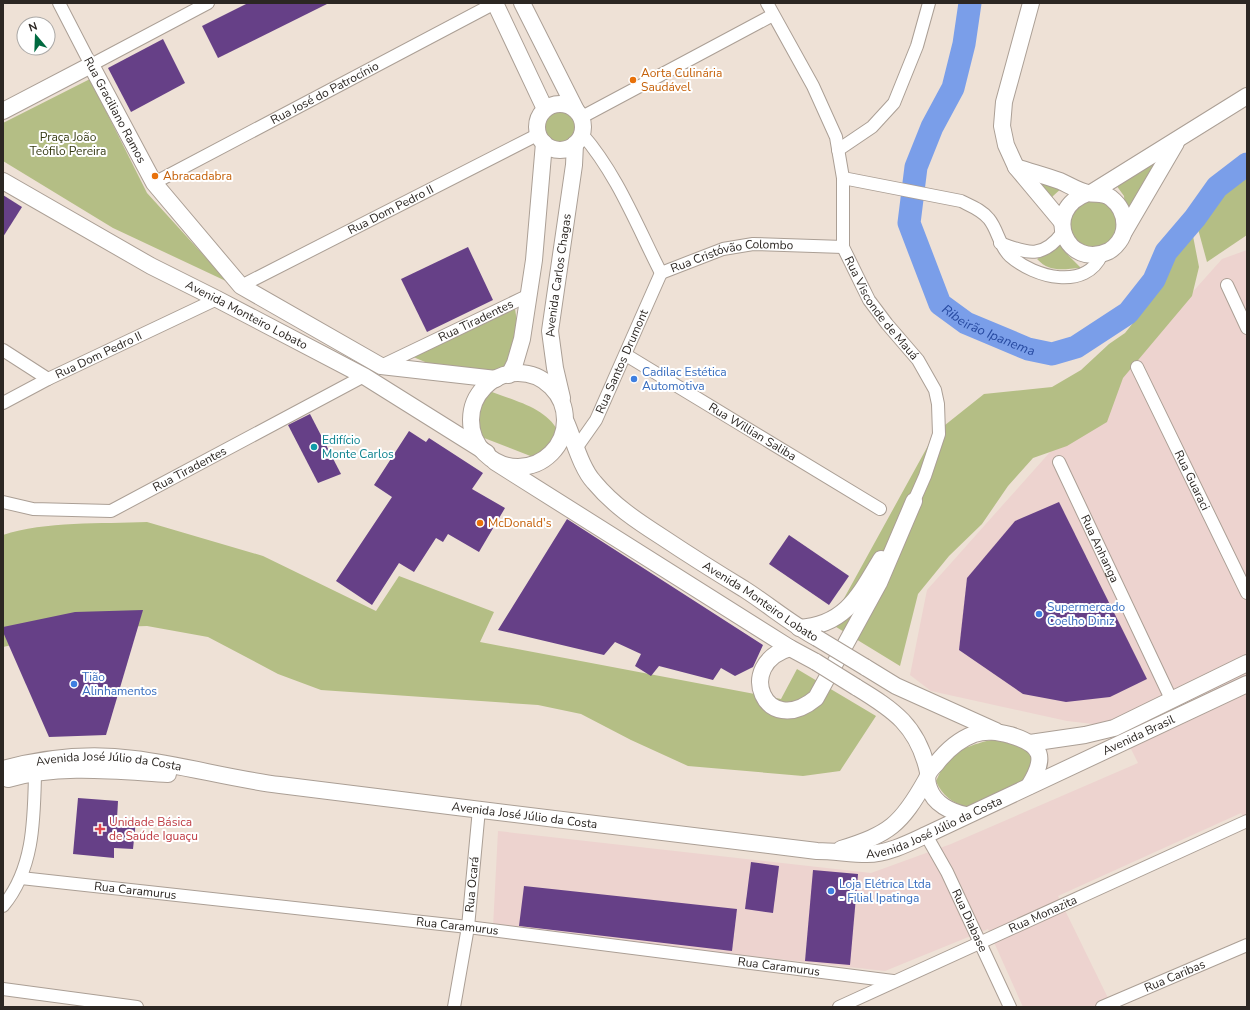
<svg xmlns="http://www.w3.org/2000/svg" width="1250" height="1010" viewBox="0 0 1250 1010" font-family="'Nunito Sans',sans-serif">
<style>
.industrial{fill:#edd3cf}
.green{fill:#b4be85}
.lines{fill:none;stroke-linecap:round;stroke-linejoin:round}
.river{stroke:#7a9ee9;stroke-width:23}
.building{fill:#664087}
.minor-casing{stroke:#ab9f95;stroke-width:14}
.major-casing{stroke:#ab9f95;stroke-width:18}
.minor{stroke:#fff;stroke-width:12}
.major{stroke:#fff;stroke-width:16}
.major-bridge-casing{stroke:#ab9f95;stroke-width:18;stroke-linecap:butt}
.major-bridge{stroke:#fff;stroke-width:16}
.food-dot{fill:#e8710a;stroke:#fff;stroke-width:1.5}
.shop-dot{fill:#3f7fe0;stroke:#fff;stroke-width:1.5}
.culture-dot{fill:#0f9aa8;stroke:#fff;stroke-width:1.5}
.health-dot{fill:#e0444e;stroke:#fff;stroke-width:1.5}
.labels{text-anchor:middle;stroke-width:4;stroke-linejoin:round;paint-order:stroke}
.food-label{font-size:12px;fill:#c56008;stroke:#fff;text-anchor:start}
.street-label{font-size:12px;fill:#2c2723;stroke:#fff}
.park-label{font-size:12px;fill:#353a13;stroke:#fff}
.shop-label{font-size:12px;fill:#366cbe;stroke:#fff;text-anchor:start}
.culture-label{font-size:12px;fill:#0d838f;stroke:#fff;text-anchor:start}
.health-label{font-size:12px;fill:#be3a42;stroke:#fff;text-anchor:start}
.water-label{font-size:13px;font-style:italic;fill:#2649a0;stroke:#fff}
</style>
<rect width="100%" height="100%" fill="#eee1d6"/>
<polygon class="industrial" points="1247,250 1247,824 1241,813 1058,896 1109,1000 1093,1007 1023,1007 988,929 885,971 493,927 498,831 871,873 951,844 1138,763 1120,727 1067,721 931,691 910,675 927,590 1222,259"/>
<g class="green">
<polygon points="90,79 147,193 228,282 113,228 3,161 3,123"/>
<circle cx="560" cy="127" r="18"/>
<polygon points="1160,159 1141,194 1125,210 1124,196 1116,185"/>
<polygon points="1030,174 1064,186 1053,196 1050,201"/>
<polygon points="1247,178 1247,235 1207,262 1198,229 1231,187"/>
<polygon points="1086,198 1111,203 1121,226 1107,247 1081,247 1070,234 1069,217"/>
<polygon points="1193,236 1199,267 1192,296 1123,378 1107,422 1067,446 1033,458 1008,486 982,524 949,556 918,594 900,666 828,622 831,622 935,433 984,394 1052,387 1081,370 1109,344 1125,333 1153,298 1179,243"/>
<path d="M 1062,243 L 1065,252 L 1081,268 C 1063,269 1050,273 1037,259 L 1056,249 Z"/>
<path d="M 515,309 C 519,332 520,358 498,373 L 432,365 L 411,356 Z"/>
<path d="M 492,392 C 515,401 546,408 558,431 L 547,451 L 533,457 L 479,436 C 475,421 479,410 484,396 Z"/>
<path d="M 147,522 L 263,556 L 376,611 L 399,576 L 494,612 L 480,642 L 781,699 L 797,669 L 876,716 L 840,771 L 803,776 L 688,766 L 631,740 L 581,714 L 538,705 L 321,690 L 278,674 L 208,637 L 147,626 L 89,628 L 3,647 L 3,535 C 45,521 102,524 147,522 Z"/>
<path d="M 1000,738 L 1027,749 L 1033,757 L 1027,780 L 968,808 C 953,803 942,796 936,781 C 939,775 942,767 946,762 C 958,747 982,742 1000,738 Z"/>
</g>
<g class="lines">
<path class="river" id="s1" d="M 970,3 L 964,44 L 953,88 L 932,127 L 916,167 L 909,223 L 940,304 L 966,323 L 1028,349 L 1052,354 L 1076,347 L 1128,313 L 1154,280 L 1166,252 L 1195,218 L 1217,187 L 1247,164"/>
</g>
<g class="building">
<polygon points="248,3 329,3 218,58 202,26"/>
<polygon points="163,39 185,83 131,112 108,68"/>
<polygon points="3,195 22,207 3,237"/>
<polygon points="468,247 493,300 427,332 401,279"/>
<polygon points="310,414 341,474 318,483 288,425"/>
<polygon points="409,431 426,442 429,438 483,473 472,489 505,508 479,552 448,534 443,542 436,538 414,572 399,563 372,605 336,581 392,497 374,485"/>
<polygon points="1059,502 1147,679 1110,697 1066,702 1023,694 959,650 967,578 1015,521"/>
<polygon points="567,519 763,645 753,667 735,676 721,668 713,680 659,666 651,676 635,666 641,654 615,642 604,655 498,630"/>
<polygon points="789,535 849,576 829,605 769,564"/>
<polygon points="143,610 106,735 49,737 3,632 3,627 75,612"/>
<polygon points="78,798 118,801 117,819 136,820 133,849 114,848 114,858 73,854"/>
<polygon points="751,862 779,866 773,913 745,909"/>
<polygon points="813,870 858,874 850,965 805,961"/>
<polygon points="524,886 737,909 732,951 519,926"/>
</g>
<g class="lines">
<defs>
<g id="minor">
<polyline points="59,3 91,65 208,3"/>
<path id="s2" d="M 767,3 L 813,86 L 836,137 L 843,178 L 843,247 L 869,300 L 887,324 L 918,360 L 935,390 L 938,404 L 939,434 L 925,476 L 914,501"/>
<polyline points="582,117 773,15"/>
<path d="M 582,134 C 617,174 637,226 661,273"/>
<polyline points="838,150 872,127 894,103 917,46 929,3"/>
<path d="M 843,178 L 961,201 C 971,206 982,210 989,219 C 998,230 999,246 1010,256 C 1035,278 1086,291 1102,254"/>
<path id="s3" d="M 154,183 L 495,3"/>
<path d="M 1000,243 C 1028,254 1043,259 1063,232"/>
<path id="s4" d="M 661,273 L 723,249 L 753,244 L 843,247"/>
<polyline points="1227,285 1247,328"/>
<path id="s5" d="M 241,286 L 539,134"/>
<polyline points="3,350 48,379"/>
<path id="s6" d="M 626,355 L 880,509"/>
<path id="s7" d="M 381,366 L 527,296"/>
<path id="s8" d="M 1137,367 L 1247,593"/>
<path id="s9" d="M 3,403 L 48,379 L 217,299"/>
<path id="s10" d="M 577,447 L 596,420 L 661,273"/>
<path id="s11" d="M 1059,462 L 1172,701"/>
<path id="s12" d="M 3,502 L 33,509 L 111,511 L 364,376"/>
<path id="s13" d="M 926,835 L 947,872 L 1010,1007"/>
<path id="s14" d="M 21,878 L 468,927 L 893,981"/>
<path d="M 3,906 C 34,869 34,819 35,774"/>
<polyline points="3,989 137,1007"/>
<path id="s15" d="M 454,1007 L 468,927 L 479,809"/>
<path id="s16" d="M 839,1007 L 1247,821"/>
<path id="s17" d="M 1102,1007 L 1247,945"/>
</g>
<g id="major">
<polyline points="495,3 545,109"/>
<polyline points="522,3 576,110"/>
<polyline points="1031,3 1004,102 1002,126 1006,145 1016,167 1062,222"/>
<circle cx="560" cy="127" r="23"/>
<polyline points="3,111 91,65 154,183 241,286 381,366 496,379"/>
<path d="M 1016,167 C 1031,172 1046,176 1060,181 C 1069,185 1078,191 1088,193 C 1096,195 1103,192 1111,198 C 1121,206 1126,216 1124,230 C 1123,238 1116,247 1109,251 C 1067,271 1040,210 1088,193"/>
<path id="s18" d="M 3,181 L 151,266 L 217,299 L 364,376 L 487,453"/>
<polyline points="1091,193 1247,96"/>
<polyline points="1124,232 1176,143"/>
<circle cx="518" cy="420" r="47"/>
<polyline points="509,375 515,363 522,339 534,260 544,143"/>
<path id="s19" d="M 562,398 L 555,368 L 550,331 L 574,165 L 575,144"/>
<path id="s20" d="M 566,422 C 574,440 581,468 594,482 C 613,505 637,521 662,537 C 689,555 716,572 744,589 C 769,605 791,624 817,638"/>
<polyline points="495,462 790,648 816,662"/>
<path d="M 799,628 C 845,625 859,596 881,559"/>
<path d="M 790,648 C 734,664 765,740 816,698 L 879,583 L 914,501"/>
<polyline points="865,667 896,686 996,731"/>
<path d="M 856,687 C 894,710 918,726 928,772"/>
<polyline points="1030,743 1085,735 1114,728 1247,663"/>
<path id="s21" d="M 3,769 C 44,758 91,753 134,759 C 183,765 231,779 280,785 C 459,807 638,830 817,851 C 834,851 850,854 867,854 C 887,854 909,843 926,835 L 1247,684"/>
<path d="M 8,779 C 60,764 116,771 168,774"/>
<path d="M 966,815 C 951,812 934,804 929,788 C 925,776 928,772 936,764 C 946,751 958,740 974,734 C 987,730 998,732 1010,735 C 1044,745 1046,758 1029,786"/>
<path d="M 841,849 C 889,834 901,825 926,780"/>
</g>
</defs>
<use href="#minor" class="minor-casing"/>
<use href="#major" class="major-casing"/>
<use href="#minor" class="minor"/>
<use href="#major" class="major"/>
<defs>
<g id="major-bridge">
<polyline points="817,638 865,667"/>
<polyline points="816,662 856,687"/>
</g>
</defs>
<use href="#major-bridge" class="major-bridge-casing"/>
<use href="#major-bridge" class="major-bridge"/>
</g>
<g class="food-dot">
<circle cx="633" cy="80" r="4"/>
<circle cx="155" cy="176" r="4"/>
<circle cx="480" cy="523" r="4"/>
</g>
<g class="shop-dot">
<circle cx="634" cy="379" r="4"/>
<circle cx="1039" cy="614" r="4"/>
<circle cx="74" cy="684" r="4"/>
<circle cx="831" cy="891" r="4"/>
</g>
<circle class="culture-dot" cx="314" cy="447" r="4"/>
<path class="health-dot" d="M98 823h4v4h4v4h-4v4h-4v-4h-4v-4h4z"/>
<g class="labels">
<g class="food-label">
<text x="641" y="77">Aorta Culinária<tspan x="641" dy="14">Saudável</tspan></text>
<text x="163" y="180">Abracadabra</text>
<text x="488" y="527">McDonald's</text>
</g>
<g class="street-label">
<text dy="4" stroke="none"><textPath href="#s3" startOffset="193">Rua José do Patrocínio</textPath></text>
<text transform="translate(115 110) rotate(62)" y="4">Rua Graciliano Ramos</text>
<text dy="4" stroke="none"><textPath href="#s5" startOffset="168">Rua Dom Pedro II</textPath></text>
<text dy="4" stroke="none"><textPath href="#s4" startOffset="74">Rua Cristóvão Colombo</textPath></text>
<text dy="4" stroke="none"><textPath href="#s19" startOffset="124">Avenida Carlos Chagas</textPath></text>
<text dy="4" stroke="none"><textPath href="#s2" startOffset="334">Rua Visconde de Mauá</textPath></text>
<text dy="4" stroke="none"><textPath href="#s18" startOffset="278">Avenida Monteiro Lobato</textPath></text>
<text dy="4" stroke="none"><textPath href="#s7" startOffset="105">Rua Tiradentes</textPath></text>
<text dy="4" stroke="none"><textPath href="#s9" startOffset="107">Rua Dom Pedro II</textPath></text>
<text dy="4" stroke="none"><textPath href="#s10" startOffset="97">Rua Santos Drumont</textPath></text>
<text dy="4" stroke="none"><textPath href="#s6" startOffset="148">Rua Willian Saliba</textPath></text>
<text dy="4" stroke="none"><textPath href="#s12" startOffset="198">Rua Tiradentes</textPath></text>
<text dy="4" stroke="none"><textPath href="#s8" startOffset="126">Rua Guaraci</textPath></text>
<text dy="4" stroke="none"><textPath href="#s11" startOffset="96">Rua Anhanga</textPath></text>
<text dy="4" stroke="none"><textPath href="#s20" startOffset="272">Avenida Monteiro Lobato</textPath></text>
<text dy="4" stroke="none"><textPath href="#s21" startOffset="1169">Avenida Brasil</textPath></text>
<text dy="4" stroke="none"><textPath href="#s21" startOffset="107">Avenida José Júlio da Costa</textPath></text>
<text dy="4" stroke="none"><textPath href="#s21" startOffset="527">Avenida José Júlio da Costa</textPath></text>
<text dy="4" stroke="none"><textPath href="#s21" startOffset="944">Avenida José Júlio da Costa</textPath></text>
<text dy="4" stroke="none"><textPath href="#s15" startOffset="124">Rua Ocará</textPath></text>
<text dy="4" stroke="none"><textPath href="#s14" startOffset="115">Rua Caramurus</textPath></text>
<text dy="4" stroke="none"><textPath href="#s16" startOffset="224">Rua Monazita</textPath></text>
<text dy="4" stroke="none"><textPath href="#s13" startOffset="96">Rua Diabase</textPath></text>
<text dy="4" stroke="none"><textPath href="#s14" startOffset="439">Rua Caramurus</textPath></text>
<text dy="4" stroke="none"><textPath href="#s14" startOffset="763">Rua Caramurus</textPath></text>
<text dy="4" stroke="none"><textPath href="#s17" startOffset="79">Rua Caribas</textPath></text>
</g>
<g class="park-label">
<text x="68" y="141">Praça João<tspan x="68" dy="14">Teófilo Pereira</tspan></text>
</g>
<g class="shop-label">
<text x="642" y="376">Cadilac Estética<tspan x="642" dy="14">Automotiva</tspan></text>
<text x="1047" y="611">Supermercado<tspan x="1047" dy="14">Coelho Diniz</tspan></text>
<text x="82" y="681">Tião<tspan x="82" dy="14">Alinhamentos</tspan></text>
<text x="839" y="888">Loja Elétrica Ltda<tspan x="839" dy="14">- Filial Ipatinga</tspan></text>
</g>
<g class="culture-label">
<text x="322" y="444">Edifício<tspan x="322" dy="14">Monte Carlos</tspan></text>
</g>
<g class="health-label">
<text x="109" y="826">Unidade Básica<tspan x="109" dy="14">de Saúde Iguaçu</tspan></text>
</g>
<g class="water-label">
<text dy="5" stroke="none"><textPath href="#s1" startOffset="373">Ribeirão Ipanema</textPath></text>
</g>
</g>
<rect width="1250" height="1010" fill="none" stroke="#2c2723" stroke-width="8"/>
<g transform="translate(36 36) rotate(341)"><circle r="19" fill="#ffffff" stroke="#aba9a7"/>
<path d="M0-3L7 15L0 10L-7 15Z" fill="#006a40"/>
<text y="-6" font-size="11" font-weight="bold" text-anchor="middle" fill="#2c2723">N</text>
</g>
</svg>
